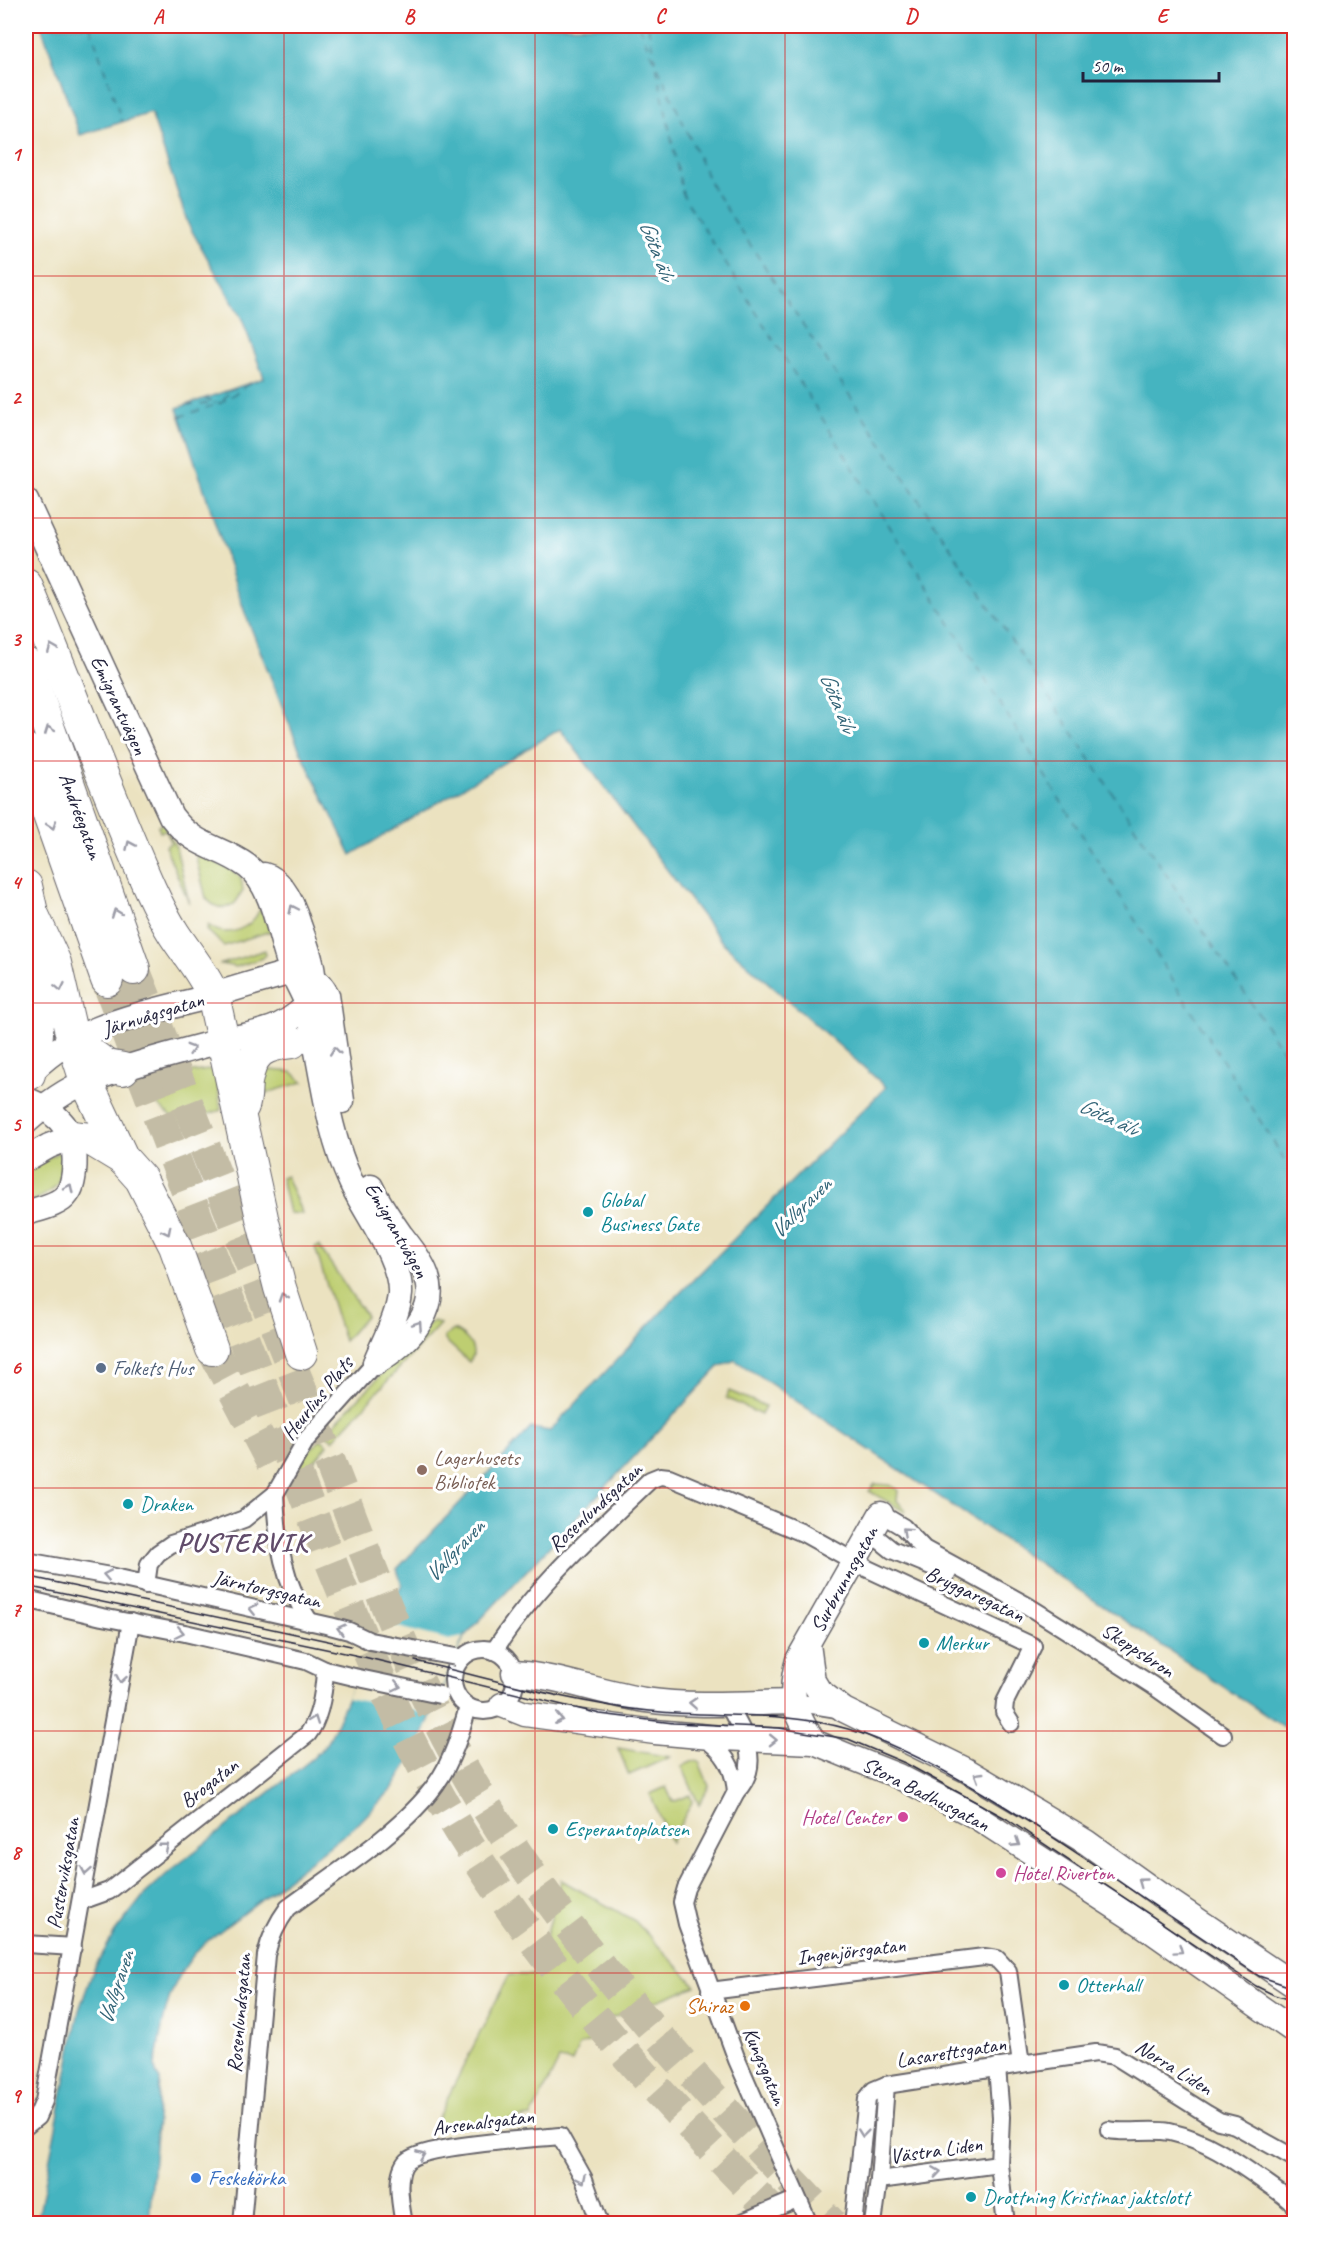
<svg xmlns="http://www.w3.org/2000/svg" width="1320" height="2249" viewBox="0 0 1320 2249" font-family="Caveat,sans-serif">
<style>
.green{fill:#bece71;stroke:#707856;stroke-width:1.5}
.water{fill:#45b4c0;stroke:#346b7e;stroke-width:1.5}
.pier{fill:#ebe2c0}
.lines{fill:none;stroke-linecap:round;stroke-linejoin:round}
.ferry{stroke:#326477;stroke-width:1.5;stroke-dasharray:8 6;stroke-linecap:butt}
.highway-tunnel{stroke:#c3bca5;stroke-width:32;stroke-dasharray:32 16;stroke-linecap:butt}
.street-casing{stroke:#68656a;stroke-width:20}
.secondary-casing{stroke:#68656a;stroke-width:27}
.highway-casing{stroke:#68656a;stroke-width:34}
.street{stroke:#fff;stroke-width:16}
.secondary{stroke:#fff;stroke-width:24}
.highway{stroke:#fff;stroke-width:32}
.tram{stroke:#22223b;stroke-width:1.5}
.street-bridge-casing{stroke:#68656a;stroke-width:20;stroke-linecap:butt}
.street-bridge{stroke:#fff;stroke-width:16}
.oneway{stroke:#9c9ca7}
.grid{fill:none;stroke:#d62828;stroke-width:1.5;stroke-opacity:0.55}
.culture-dot{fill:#0f9aa8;stroke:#fff;stroke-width:2}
.service-dot{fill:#5c6f8a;stroke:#fff;stroke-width:2}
.education-dot{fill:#8d6e63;stroke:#fff;stroke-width:2}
.hotel-dot{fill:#d1479c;stroke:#fff;stroke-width:2}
.food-dot{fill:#e8710a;stroke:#fff;stroke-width:2}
.shop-dot{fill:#3f7fe0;stroke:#fff;stroke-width:2}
.labels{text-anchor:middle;stroke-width:6;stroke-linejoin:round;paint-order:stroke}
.street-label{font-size:21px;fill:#22223b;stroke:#fff}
.culture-label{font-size:21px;fill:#0d838f;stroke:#fff;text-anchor:start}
.service-label{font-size:21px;fill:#4e5e75;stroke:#fff;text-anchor:start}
.education-label{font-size:21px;fill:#785e54;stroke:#fff;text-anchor:start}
.hotel-label{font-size:21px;fill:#b23c85;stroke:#fff;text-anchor:end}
.food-label{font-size:21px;fill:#c56008;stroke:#fff;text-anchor:end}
.shop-label{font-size:21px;fill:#366cbe;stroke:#fff;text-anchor:start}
.water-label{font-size:22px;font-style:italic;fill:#326477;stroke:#fff}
.district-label{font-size:27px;font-weight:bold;letter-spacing:1.5px;fill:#614c6a;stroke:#fff}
.neatline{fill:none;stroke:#d62828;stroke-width:2}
.grid-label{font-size:20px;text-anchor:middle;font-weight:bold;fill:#d62828}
</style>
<rect width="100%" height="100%" fill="#fff"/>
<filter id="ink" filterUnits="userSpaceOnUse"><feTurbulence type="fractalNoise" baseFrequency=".0167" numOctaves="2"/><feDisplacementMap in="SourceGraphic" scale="12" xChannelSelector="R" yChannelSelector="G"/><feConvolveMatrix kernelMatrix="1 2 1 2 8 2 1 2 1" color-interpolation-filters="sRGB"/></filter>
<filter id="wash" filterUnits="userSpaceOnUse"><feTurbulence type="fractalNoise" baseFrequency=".008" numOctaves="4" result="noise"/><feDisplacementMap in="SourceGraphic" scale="24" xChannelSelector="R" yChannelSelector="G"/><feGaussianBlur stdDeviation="1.35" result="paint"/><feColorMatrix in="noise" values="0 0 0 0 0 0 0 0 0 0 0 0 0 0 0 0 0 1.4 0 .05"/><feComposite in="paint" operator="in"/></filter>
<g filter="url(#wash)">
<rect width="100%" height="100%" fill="#ebe2c0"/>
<g class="green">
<polygon points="163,823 176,847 189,903 165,846 171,843 166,830 160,832 158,826"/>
<path d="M 197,854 L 228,868 L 241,878 L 243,891 L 234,905 C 223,910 214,908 206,898 L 196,858 Z"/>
<path d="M 260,909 L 262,909 L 271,931 L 224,946 L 207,930 L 208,925 C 227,940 251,929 260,909 Z"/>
<polygon points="265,950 265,955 262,958 236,967 221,964"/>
<polygon points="215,1069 221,1110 179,1124 150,1098 144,1087 186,1073"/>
<polygon points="260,1069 292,1072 303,1082 254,1097"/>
<path d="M 63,1150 C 63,1185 57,1190 26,1204 L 26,1170 Z"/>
<polygon points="286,1176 302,1214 289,1213 281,1178"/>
<polygon points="319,1246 366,1316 344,1341 315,1247"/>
<polygon points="434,1321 440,1324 333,1440 325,1434 430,1323"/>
<path d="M 454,1330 C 465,1336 474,1343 473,1356 L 469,1362 L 445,1340 L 444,1337 Z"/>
<polygon points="729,1391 765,1406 761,1415 726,1398"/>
<polygon points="321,1439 328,1445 297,1481 291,1479 305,1455"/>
<polygon points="875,1484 890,1485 898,1490 897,1501 905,1509 905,1512 869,1491"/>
<polygon points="618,1748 670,1757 629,1775"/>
<polygon points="694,1761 699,1762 709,1786 699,1805 682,1766"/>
<polygon points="666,1787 673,1802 690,1795 692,1802 671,1842 650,1794"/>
<polygon points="561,1880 635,1921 696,1986 601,2022 600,2036 579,2046 572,2062 559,2060 531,2117 432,2129 509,1975 536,1975"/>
</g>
<path class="water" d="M 41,26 L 1294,26 L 1294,1734 L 735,1360 L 719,1367 L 464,1637 L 416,1751 L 392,1789 L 359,1823 L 201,1946 C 166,1985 164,2016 155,2065 L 156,2074 L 160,2080 L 149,2223 L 37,2224 L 79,2010 L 93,1971 L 115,1932 L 144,1895 L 170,1871 L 313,1758 L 324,1747 L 332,1734 L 388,1605 L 402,1585 L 397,1569 L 531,1428 L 550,1431 L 668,1305 L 886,1087 L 722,942 L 560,729 L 351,855 L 298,746 L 245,613 L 177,408 L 264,378 L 242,319 L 188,224 L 151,113 L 80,135 Z"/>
<polygon class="pier" points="379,1622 449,1640 463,1637 431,1714 347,1698"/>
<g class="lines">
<g class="ferry">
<polyline points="90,26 122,122"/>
<polyline points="639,26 654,60"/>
<polyline points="648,26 683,195 1294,1175"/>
<polyline points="658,67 712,187 1294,1068"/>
<polyline points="204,399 220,403"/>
<polyline points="223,400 232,389"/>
<polyline points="186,405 216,403"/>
<polyline points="179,417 221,403 250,383"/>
</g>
</g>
</g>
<g filter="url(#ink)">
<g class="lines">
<g class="highway-tunnel">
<path d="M 134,969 C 199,1132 263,1295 328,1457 C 374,1574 417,1696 484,1803 C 580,1958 706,2092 832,2224"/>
<path d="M 107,980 C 166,1137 226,1294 287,1450 C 337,1577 382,1700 452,1818 C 542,1969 662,2100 785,2224"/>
<polyline points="212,1349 279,1476"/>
</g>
<defs>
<g id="street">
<path d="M 275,1494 C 277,1540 283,1583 310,1622"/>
<polyline points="881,1514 903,1527 924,1549 1026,1605 1063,1628 1152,1685 1223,1735"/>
<polyline points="871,1533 892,1550 948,1573"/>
<polyline points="26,1561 110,1576 330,1626 349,1631 370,1641"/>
<polyline points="146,1585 149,1564 158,1553 171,1544 209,1532 244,1519 275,1494 306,1440 375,1363"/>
<polyline points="26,1599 102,1617 185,1633 306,1661 325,1670 354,1677"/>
<circle cx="484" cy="1680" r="31"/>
<path d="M 494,1651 C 535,1586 595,1533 650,1480 L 660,1476 L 669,1477 L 803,1533 L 868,1569 L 1033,1646 L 1005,1702 L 1004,1712 L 1011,1723"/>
<polyline points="794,1702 843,1710"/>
<path d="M 728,1705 C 744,1733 763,1764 736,1792 L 686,1888 L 682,1902 L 687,1924 L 737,2060 L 809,2224"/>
<path d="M 702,1737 C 724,1750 734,1767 736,1792"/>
<path d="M 81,1901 L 109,1891 L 308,1734 C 320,1718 324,1690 325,1670"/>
<polyline points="26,1944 73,1947"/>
<polyline points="710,1991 984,1957 997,1959 1008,1971 1021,2064 886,2085 874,2090 867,2099 853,2224"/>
<polyline points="1021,2064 1096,2053 1115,2056 1207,2114 1219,2121 1235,2125 1294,2158"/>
<polyline points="997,2067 1001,2117 999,2164 1006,2224"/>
<polyline points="26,2126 37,2117 44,2101 131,1622"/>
<path d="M 1109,2130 C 1129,2134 1150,2128 1170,2132 C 1206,2140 1235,2161 1265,2182 C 1275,2189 1286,2196 1294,2205"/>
<polyline points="879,2180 999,2164"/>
<path d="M 242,2224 L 266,1955 C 270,1937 277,1923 288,1908 C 334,1874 404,1830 436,1784 C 452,1762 461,1732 468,1707"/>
<path d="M 404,2224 C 401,2207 394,2174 407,2161 C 424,2145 532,2139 560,2136 L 584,2179 L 600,2224"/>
<polyline points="738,2224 797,2199"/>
<polyline points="873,2224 879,2180 886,2085"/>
</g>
<g id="secondary">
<path d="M 26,501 L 171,816 C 196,849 218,845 247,866 C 276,888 279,940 292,971 C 296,982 303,992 307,1004 C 322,1063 325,1126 351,1182 C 365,1213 402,1260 400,1294 C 398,1317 383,1342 375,1363"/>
<path d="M 26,1078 C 68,1027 143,1014 204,998 C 233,989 263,980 292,972 C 310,974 318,979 327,995 L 342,1101"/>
<path d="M 26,1122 C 44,1106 63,1091 86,1082 C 129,1065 176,1053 221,1041 C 240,1036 260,1034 278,1026 C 289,1021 308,1008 312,996 C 318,975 306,945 299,925 C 294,908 284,880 264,875"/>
<polyline points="26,1159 49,1146 72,1137"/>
<path d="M 371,1187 C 379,1204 389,1218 400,1234 C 421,1261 442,1286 421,1320 C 409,1340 394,1351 375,1363"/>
<path d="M 26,1213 C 38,1209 60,1205 67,1194 C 72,1188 73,1180 74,1172 C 78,1135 63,1115 30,1101"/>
<polyline points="808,1644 813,1681 819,1691 844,1710 966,1770 1045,1817 1086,1842 1160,1895 1294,1985"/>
<path d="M 514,1673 C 558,1676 601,1693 645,1700 C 695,1707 744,1703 794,1702"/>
<polyline points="502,1705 525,1714 655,1732 722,1738 814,1742 848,1756 898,1776 975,1816 1140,1923 1294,2031"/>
<path d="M 814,1742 C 794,1712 788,1695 798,1660 L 881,1514"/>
</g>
<g id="highway">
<path d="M 26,585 C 69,685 105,789 150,889 C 157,904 165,920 174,934 C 187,954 203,972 213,995 L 262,1218 L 280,1288 L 301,1353"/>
<polyline points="26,664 134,969"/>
<polyline points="26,750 107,980"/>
<polyline points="26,886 32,913 55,963 73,1041 86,1081 123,1159 141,1179 175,1246 212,1349"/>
<polyline points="73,1041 107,1066 123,1069"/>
<path d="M 29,1074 C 33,1060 37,1047 37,1033 C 39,997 30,961 32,925"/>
<path d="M 243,1106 C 246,1099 245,1090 246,1082 C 252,1051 262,1045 292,1042"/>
<polyline points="72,1137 90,1139 123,1159"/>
</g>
</defs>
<use href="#street" class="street-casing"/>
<use href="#secondary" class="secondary-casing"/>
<use href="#highway" class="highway-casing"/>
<use href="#street" class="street"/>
<use href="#secondary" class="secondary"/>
<use href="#highway" class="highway"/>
<g class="tram">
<polyline points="26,1576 351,1646"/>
<polyline points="26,1586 364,1657 600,1714 673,1723 779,1728 848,1739 905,1763 1007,1819 1256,1986 1274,1995 1294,2001"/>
<path d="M 415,1661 C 493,1679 571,1703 650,1711 C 716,1718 784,1710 848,1729 C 928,1754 1017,1813 1087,1860 C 1144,1899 1202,1937 1259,1976 L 1294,1988"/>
</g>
<defs>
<g id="street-bridge">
<polyline points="370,1641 456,1657"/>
<polyline points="354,1677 440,1695"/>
</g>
</defs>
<use href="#street-bridge" class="street-bridge-casing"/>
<use href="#street-bridge" class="street-bridge"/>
</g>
<defs><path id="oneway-chevron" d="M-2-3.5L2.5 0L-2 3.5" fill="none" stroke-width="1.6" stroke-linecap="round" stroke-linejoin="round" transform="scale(1.5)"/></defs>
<g class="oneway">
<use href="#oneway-chevron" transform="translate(52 648) rotate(-112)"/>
<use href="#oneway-chevron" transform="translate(49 730) rotate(-110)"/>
<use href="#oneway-chevron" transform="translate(52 825) rotate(71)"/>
<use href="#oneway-chevron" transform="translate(130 845) rotate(-114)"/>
<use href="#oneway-chevron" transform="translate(293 909) rotate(-115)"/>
<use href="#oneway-chevron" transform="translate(116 913) rotate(-110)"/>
<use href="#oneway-chevron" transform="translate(60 987) rotate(78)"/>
<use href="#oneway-chevron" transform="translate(191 1049) rotate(-16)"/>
<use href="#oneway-chevron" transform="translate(335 1051) rotate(-96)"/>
<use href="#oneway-chevron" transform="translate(69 1188) rotate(-64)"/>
<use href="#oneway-chevron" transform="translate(167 1231) rotate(63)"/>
<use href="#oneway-chevron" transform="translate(283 1297) rotate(-108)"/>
<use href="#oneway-chevron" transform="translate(418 1325) rotate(-56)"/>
<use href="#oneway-chevron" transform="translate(906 1531) rotate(-138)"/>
<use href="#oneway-chevron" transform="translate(107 1575) rotate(-169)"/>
<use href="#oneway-chevron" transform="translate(253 1609) rotate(-167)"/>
<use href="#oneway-chevron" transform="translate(341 1629) rotate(-165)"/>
<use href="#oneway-chevron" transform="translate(180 1632) rotate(12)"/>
<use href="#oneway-chevron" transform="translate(121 1679) rotate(100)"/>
<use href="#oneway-chevron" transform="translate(397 1686) rotate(12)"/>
<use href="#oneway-chevron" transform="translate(693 1703) rotate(-176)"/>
<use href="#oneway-chevron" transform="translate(559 1719) rotate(9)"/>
<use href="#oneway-chevron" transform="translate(314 1720) rotate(-70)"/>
<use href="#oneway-chevron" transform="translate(773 1740) rotate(1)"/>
<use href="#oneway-chevron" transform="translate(978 1776) rotate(-149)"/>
<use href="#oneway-chevron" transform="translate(1016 1843) rotate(33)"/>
<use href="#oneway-chevron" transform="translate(165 1847) rotate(-38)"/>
<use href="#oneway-chevron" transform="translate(86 1871) rotate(100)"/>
<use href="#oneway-chevron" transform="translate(1142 1882) rotate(-144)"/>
<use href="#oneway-chevron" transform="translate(1179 1950) rotate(35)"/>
<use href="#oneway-chevron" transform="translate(863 2133) rotate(96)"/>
<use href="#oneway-chevron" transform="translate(421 2155) rotate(-22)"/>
<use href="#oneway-chevron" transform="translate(937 2172) rotate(-8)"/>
<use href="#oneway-chevron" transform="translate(582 2179) rotate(65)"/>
</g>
</g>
<path class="grid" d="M 284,26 L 284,2224M 535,26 L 535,2224M 785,26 L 785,2224M 1036,26 L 1036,2224M 26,276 L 1294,276M 26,518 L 1294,518M 26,761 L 1294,761M 26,1003 L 1294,1003M 26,1246 L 1294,1246M 26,1488 L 1294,1488M 26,1731 L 1294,1731M 26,1973 L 1294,1973"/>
<g class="culture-dot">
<circle cx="588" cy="1212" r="6"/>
<circle cx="128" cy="1504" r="6"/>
<circle cx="924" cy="1643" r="6"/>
<circle cx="553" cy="1829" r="6"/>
<circle cx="1064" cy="1985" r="6"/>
<circle cx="971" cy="2197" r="6"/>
</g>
<circle class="service-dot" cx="101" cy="1368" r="6"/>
<circle class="education-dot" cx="422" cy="1470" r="6"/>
<g class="hotel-dot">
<circle cx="903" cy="1817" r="6"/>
<circle cx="1001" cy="1873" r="6"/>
</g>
<circle class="food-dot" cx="745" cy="2006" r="6"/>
<circle class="shop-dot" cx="196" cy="2178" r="6"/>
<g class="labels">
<g class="street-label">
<text transform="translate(119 705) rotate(65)" y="7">Emigrantvägen</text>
<text transform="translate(81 816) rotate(70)" y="7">Andréegatan</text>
<text transform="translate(153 1014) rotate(-17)" y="7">Järnvågsgatan</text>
<text transform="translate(397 1230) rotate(60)" y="7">Emigrantvägen</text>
<text transform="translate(317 1398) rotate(-51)" y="7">Heurlins Plats</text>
<text transform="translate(595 1507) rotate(-43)" y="7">Rosenlundsgatan</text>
<text transform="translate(844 1579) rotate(-61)" y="7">Surbrunnsgatan</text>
<text transform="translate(267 1589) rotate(13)" y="7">Järntorgsgatan</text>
<text transform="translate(975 1594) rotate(25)" y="7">Bryggaregatan</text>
<text transform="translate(1138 1650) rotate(33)" y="7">Skeppsbron</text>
<text transform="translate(209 1783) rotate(-38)" y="7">Brogatan</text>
<text transform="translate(926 1794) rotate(27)" y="7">Stora Badhusgatan</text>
<text transform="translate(63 1873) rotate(-80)" y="7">Pusterviksgatan</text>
<text transform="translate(851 1951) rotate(-7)" y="7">Ingenjörsgatan</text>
<text transform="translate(239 2013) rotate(-85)" y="7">Rosenlundsgatan</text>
<text transform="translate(951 2052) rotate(-9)" y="7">Lasarettsgatan</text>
<text transform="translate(765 2066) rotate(67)" y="7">Kungsgatan</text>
<text transform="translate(1174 2067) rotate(32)" y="7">Norra Liden</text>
<text transform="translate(483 2122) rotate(-7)" y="7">Arsenalsgatan</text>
<text transform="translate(936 2150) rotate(-8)" y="7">Västra Liden</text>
</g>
<g class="culture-label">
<text x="600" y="1207">Global<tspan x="600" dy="24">Business Gate</tspan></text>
<text x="140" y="1511">Draken</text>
<text x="936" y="1650">Merkur</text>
<text x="565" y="1836">Esperantoplatsen</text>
<text x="1076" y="1992">Otterhall</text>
<text x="983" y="2204">Drottning Kristinas jaktslott</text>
</g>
<g class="service-label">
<text x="113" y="1375">Folkets Hus</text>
</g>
<g class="education-label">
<text x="434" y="1465">Lagerhusets<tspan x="434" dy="24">Bibliotek</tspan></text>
</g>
<g class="hotel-label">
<text x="891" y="1824">Hotel Center</text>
<text x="1013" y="1880" text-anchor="start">Hotel Riverton</text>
</g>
<g class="food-label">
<text x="733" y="2013">Shiraz</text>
</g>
<g class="shop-label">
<text x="208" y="2185">Feskekörka</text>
</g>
<g class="water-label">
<text transform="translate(658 250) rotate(69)" y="8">Göta älv</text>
<text transform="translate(839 702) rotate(68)" y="8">Göta älv</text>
<text transform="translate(1109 1116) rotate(25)" y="8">Göta älv</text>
<text transform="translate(800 1207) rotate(-45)" y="8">Vallgraven</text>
<text transform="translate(454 1550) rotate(-47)" y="8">Vallgraven</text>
<text transform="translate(115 1987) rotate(-72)" y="8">Vallgraven</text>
</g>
<g class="district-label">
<text x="243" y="1551">PUSTERVIK</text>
</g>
</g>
<rect width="1320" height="2249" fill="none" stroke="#fff" stroke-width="66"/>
<path d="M1083 72v9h136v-9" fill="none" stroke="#22223b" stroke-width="3"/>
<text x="1092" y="72" font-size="18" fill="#22223b" stroke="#ffffff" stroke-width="4.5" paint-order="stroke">50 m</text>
<rect x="33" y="33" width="1254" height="2183" class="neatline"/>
<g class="grid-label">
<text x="158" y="23">A</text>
<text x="409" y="23">B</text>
<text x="660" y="23">C</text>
<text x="911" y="23">D</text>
<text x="1162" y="23">E</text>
<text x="16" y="161">1</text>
<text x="16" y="404">2</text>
<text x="16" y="646">3</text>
<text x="16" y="889">4</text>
<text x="16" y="1131">5</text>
<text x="16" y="1374">6</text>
<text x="16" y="1616">7</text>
<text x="16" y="1859">8</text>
<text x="16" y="2102">9</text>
</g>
</svg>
